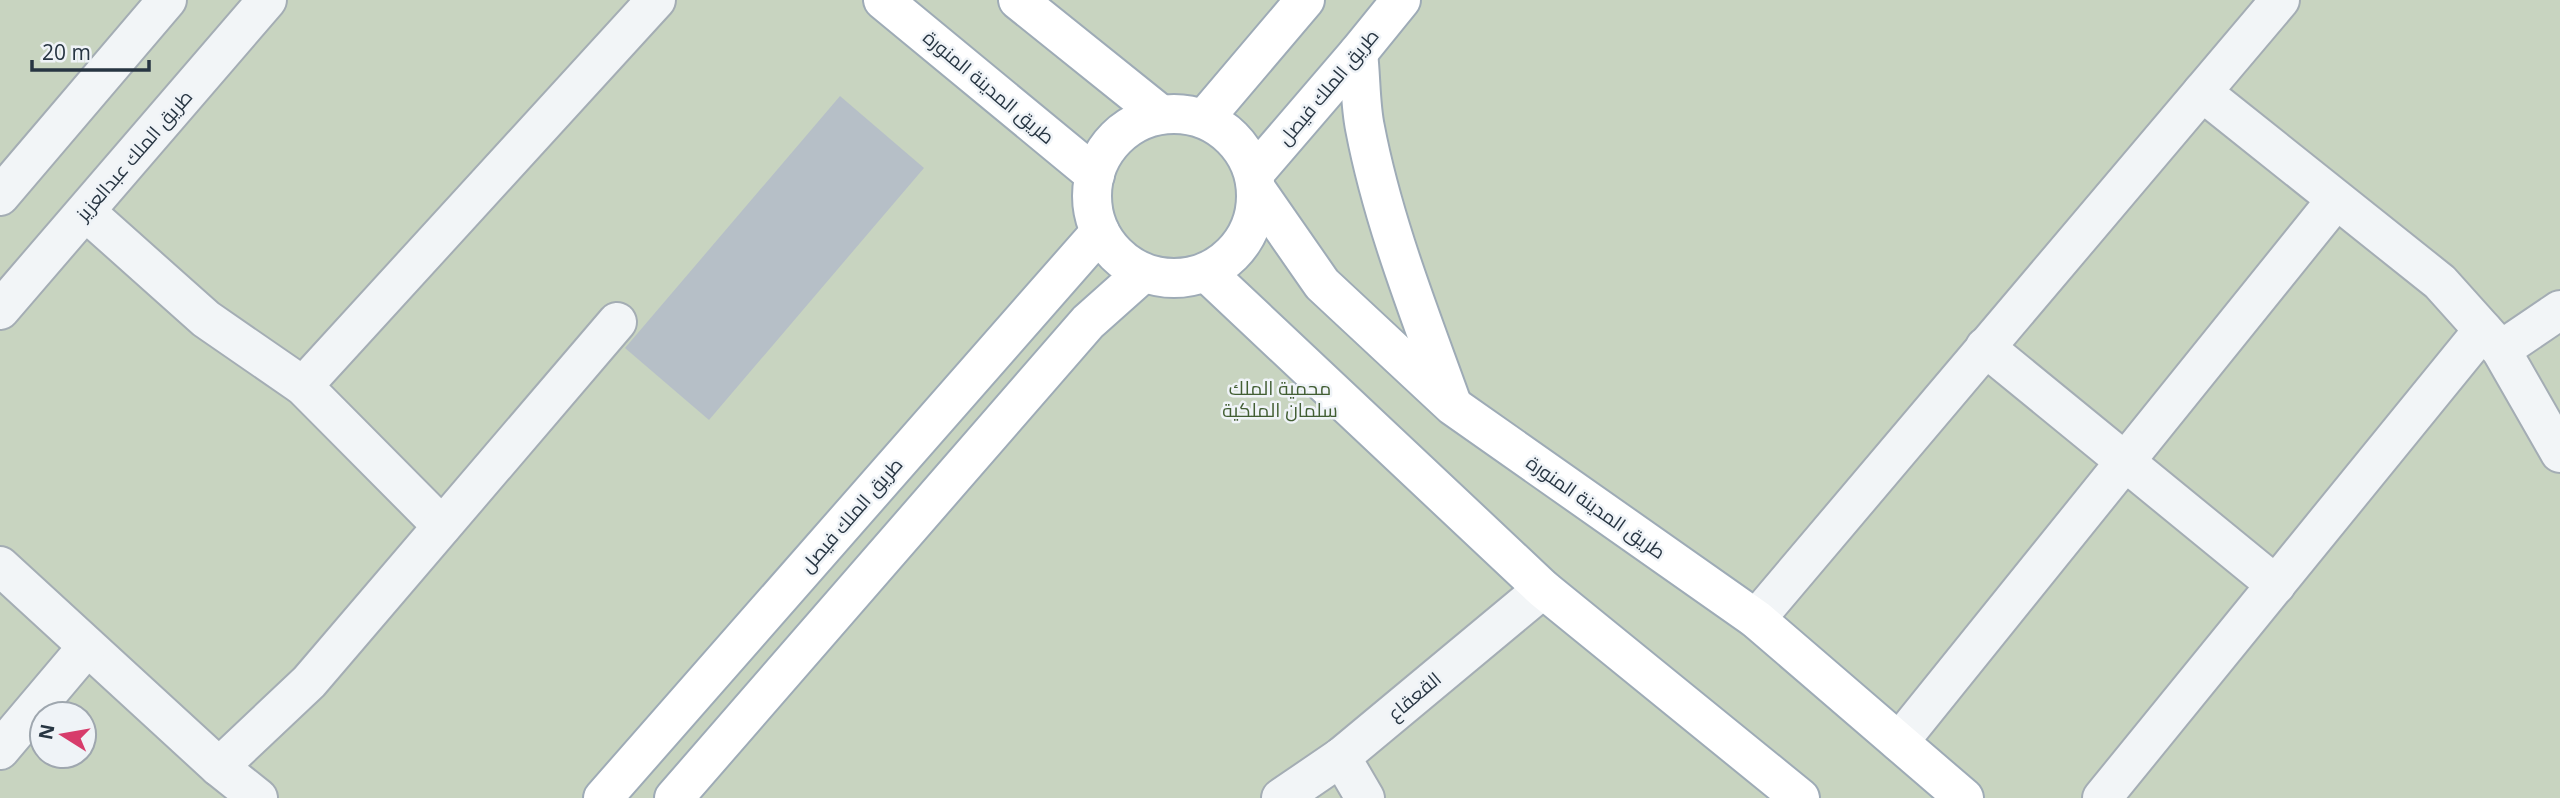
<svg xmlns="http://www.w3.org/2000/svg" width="2560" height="798" viewBox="0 0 2560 798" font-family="'Open Sans',Cairo,sans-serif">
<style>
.green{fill:#c8d4c0;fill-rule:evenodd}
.building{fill:#b6bfc7}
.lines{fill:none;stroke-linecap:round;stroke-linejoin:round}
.minor-casing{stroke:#a4adb4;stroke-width:42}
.major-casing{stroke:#9eabb6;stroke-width:42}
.minor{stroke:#f2f5f7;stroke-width:38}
.major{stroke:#fff;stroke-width:38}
.labels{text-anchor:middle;stroke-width:5;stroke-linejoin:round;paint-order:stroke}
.street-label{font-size:19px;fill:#273542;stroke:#eff3f7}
.park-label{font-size:19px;fill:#425e33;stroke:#eff3f7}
</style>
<rect width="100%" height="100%" fill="#dfe5e9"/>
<path class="green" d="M 0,0 L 2560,0 L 2560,798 L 0,798 ZM 42,714 L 84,714 L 84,756 L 42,756 Z"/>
<polygon class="building" points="840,96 924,168 709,420 625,348"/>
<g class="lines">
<defs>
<g id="minor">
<polyline points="2202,92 2440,282 2501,350 2560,453"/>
<polyline points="0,196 167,0"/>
<polyline points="86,212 206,319 303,386 442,526"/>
<polyline points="0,310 267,0"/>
<polyline points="1985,347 2276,585"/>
<polyline points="2501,350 2560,310"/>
<polyline points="303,386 656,0"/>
<polyline points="0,566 219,767 258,798"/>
<polyline points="1756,619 2280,0"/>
<polyline points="1899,742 2336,200"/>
<polyline points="0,750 87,647"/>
<polyline points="1341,757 1365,798"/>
<polyline points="219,767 309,682 617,322"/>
<polyline points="1281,798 1341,757 1543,589"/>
<polyline points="2102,798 2483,330"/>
</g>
<g id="major">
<polyline points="883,0 1095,175"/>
<polyline points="1018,0 1160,114"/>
<path d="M 1358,53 C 1361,78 1360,104 1365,128 C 1383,222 1419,312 1451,401"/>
<circle cx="1174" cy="196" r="82"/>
<polyline points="1204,119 1305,0"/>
<polyline points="1254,174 1358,53 1401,0"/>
<polyline points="1256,189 1322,284 1453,406 1756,619 1964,798"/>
<polyline points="1207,273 1543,589 1800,798"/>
<polyline points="603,798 1100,232"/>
<polyline points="674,798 1088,322 1143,273"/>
</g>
</defs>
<use href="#minor" class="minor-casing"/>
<use href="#major" class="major-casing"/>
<use href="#minor" class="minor"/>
<use href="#major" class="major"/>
</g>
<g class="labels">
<g class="street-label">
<text transform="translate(989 87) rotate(40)" y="7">طريق المدينة المنورة</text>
<text transform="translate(1328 87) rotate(-50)" y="7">طريق الملك فيصل</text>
<text transform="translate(134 155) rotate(-49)" y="7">طريق الملك عبدالعزيز</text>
<text transform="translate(1596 507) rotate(35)" y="7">طريق المدينة المنورة</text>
<text transform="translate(851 515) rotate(-49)" y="7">طريق الملك فيصل</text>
<text transform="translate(1414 696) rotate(-40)" y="7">القعقاع</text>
</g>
<g class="park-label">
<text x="1280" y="395">محمية الملك<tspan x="1280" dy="22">سلمان الملكية</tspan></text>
</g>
</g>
<g transform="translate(63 735) rotate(281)"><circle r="33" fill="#eff3f7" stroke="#9fa7af" stroke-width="2"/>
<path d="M0-5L12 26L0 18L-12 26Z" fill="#d73c6b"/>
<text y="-10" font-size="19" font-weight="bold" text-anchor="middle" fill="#273542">N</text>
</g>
<path d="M32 60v10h117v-10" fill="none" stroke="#273542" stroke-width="3.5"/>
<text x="42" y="60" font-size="21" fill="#273542" stroke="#eff3f7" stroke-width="5" paint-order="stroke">20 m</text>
</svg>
